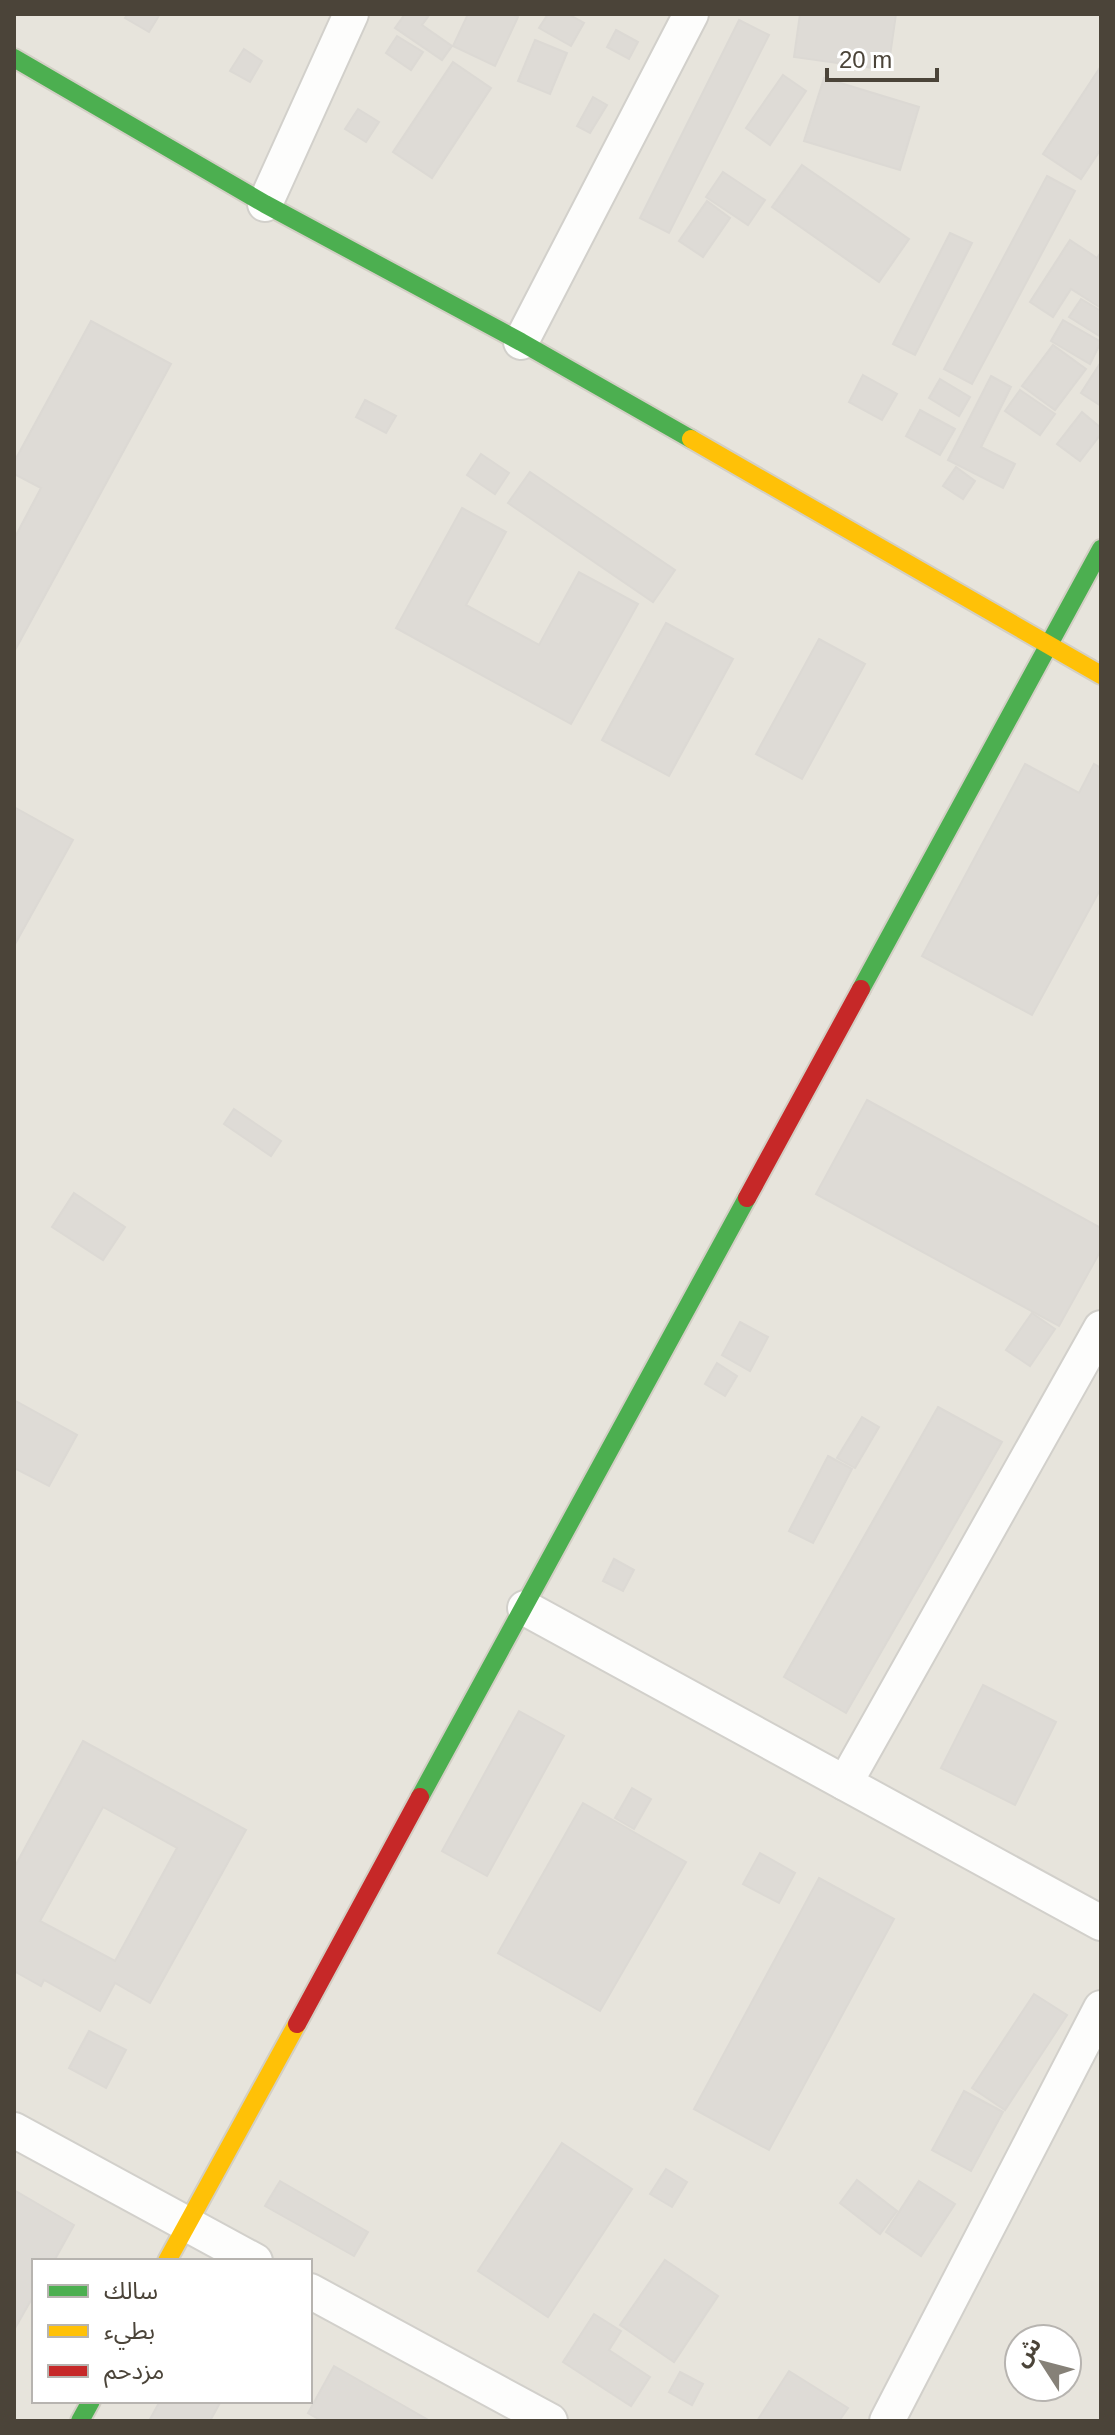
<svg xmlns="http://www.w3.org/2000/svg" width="1115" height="2435" viewBox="0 0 1115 2435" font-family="Arial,'Noto Sans Arabic',sans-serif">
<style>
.residential{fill:#e7e4dc;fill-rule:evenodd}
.building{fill:#dedbd6;stroke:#dcd9d4;stroke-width:2;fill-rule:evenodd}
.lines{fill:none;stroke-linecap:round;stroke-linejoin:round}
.street-casing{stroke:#d2d0cb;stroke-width:38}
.fast-casing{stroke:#d3cfc5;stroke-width:22}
.slow-casing{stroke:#d3cfc5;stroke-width:22}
.jam-casing{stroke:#d3cfc5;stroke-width:22}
.street{stroke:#fdfdfc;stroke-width:34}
.fast{stroke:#4caf50;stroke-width:18}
.slow{stroke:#ffc107;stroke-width:18}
.jam{stroke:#c62828;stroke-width:18}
</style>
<rect width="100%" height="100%" fill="#f4f2ee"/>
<path class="residential" d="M 14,14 L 1101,14 L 1101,2421 L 14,2421 ZM 34,2261 L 310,2261 L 310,2401 L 34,2401 ZM 1019,2339 L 1067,2339 L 1067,2387 L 1019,2387 Z"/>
<g class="building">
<polygon points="128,14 160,14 149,32 125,18"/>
<polygon points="405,14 430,14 422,25 452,46 442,60 395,28"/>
<polygon points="468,14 511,14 518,17 495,66 453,46"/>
<polygon points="548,14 568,14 584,23 571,46 539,28"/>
<polygon points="800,14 896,14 888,70 794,57"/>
<polygon points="739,20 769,35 669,233 640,218"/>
<polygon points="616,30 638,42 629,59 607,47"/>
<polygon points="397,36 423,52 411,70 386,53"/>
<polygon points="535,40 567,53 550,94 518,81"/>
<polygon points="244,49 262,61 250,82 230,71"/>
<polygon points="453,62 491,88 432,178 393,152"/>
<polygon points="1101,66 1101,149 1081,179 1043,154"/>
<polygon points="783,75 806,91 770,145 746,128"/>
<polygon points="824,78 919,107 900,170 804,141"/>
<polygon points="593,97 607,105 590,133 577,126"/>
<polygon points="358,109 379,122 366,142 345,129"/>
<polygon points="802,165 909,239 879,282 772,207"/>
<polygon points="723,172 765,200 748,225 706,197"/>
<polygon points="1047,176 1075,191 972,384 944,369"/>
<polygon points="707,201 730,218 703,257 679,241"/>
<polygon points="950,233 972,243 915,355 893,344"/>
<polygon points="1070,240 1097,258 1101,252 1101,308 1071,289 1053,317 1030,302"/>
<polygon points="1081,299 1101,311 1101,337 1069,317"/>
<polygon points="1063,320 1101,342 1090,364 1051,341"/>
<polygon points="91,321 171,364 14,652 14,539 41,488 14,474 14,462"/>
<polygon points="1053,345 1086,369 1055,410 1022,386"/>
<polygon points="1101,362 1101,406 1081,393"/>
<polygon points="863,375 897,394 882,420 849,402"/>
<polygon points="991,376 1011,387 981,447 1015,464 1003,488 948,460"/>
<polygon points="940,379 970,397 959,416 929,398"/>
<polygon points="1020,390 1055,414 1040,435 1005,411"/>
<polygon points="365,400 396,416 386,433 356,417"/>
<polygon points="920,410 955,429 940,455 906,436"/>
<polygon points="1082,412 1101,428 1101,434 1080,461 1057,444"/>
<polygon points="481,454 509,473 495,494 467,475"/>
<polygon points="956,467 975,481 963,499 943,486"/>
<polygon points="530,472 675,570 653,602 508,503"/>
<polygon points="462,508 506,532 466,605 539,645 579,572 638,604 571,724 396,628"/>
<polygon points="666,623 733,659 669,776 602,740"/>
<polygon points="819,639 865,664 802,779 756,754"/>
<polygon points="1025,764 1079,793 1094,764 1101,768 1101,888 1032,1015 922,956"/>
<polygon points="14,807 73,840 14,946"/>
<polygon points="867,1100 1101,1228 1101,1250 1059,1326 816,1194"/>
<polygon points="234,1109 281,1141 271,1156 224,1124"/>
<polygon points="74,1193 125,1227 103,1260 52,1227"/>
<polygon points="1032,1313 1055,1329 1030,1366 1006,1350"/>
<polygon points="740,1322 768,1337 750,1371 722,1355"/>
<polygon points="717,1363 737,1376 725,1396 705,1384"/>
<polygon points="14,1400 77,1435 49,1486 14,1468"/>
<polygon points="938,1407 1002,1442 846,1713 784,1677"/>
<polygon points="862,1417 879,1427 855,1468 837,1458"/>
<polygon points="828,1456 852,1469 813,1543 789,1531"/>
<polygon points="614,1559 634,1570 623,1591 603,1581"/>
<polygon points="983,1685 1056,1722 1015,1805 941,1768"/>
<polygon points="519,1711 564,1736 487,1876 442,1851"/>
<path d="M 83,1741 L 246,1830 L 150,2003 L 115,1983 L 100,2011 L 44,1980 L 41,1986 L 14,1971 L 14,1868 ZM 103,1807 L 177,1848 L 115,1961 L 40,1921 Z"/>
<polygon points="632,1788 651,1799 634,1829 615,1818"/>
<polygon points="583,1803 686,1862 600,2011 498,1953"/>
<polygon points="760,1853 795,1873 779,1903 743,1884"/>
<polygon points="819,1878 894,1919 769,2150 694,2109"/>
<polygon points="1034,1994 1067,2015 1005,2110 972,2088"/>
<polygon points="89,2031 126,2050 106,2088 69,2068"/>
<polygon points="964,2091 1003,2112 971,2171 932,2150"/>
<polygon points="562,2143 632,2189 548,2317 478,2271"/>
<polygon points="666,2169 687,2182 672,2207 650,2194"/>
<polygon points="857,2180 897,2211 880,2234 840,2203"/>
<polygon points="280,2181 368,2232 354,2256 265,2206"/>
<polygon points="919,2181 955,2204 921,2256 886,2232"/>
<polygon points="14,2190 74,2225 54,2261 34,2261 34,2295 14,2330"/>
<polygon points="665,2260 718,2296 674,2362 620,2325"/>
<polygon points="594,2314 621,2331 609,2350 650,2377 631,2406 563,2362"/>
<polygon points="334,2366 430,2421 322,2421 308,2413"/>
<polygon points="789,2371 848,2408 839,2421 757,2421"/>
<polygon points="680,2372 703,2384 692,2405 669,2392"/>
<polygon points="160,2401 221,2401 210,2421 149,2421"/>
</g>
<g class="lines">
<defs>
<g id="street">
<polyline points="265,204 351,14"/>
<polyline points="521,342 691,14"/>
<polyline points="525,1608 1101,1923"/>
<polyline points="845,1783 1101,1328"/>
<polyline points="14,2130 255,2261"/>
<polyline points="310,2291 550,2421"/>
<polyline points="887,2421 1101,2008"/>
</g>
<g id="fast">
<polyline points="14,58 265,204 521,342 691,439"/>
<polyline points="861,989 1101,549"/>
<polyline points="420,1797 747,1198"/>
<polyline points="80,2421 91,2401"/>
</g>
<g id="slow">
<polyline points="691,439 1101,675"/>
<polyline points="167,2261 297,2024"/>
</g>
<g id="jam">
<polyline points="747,1198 861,989"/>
<polyline points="297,2024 420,1797"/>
</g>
</defs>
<use href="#street" class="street-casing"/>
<use href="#fast" class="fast-casing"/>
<use href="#slow" class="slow-casing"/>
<use href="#jam" class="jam-casing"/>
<use href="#street" class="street"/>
<use href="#fast" class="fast"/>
<use href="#slow" class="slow"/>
<use href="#jam" class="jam"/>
</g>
<rect width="1115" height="2435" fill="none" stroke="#4b4439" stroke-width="32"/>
<rect x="32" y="2259" width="280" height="144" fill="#ffffff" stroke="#b7b4b0" stroke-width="2"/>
<rect x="48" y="2285" width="40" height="12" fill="#4caf50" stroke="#b7b4b0" stroke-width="2"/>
<text x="104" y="2299" font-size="24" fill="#4b4439">سالك</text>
<rect x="48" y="2325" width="40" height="12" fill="#ffc107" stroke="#b7b4b0" stroke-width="2"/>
<text x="104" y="2339" font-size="24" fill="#4b4439">بطيء</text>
<rect x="48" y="2365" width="40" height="12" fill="#c62828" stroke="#b7b4b0" stroke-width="2"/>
<text x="104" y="2379" font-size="24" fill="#4b4439">مزدحم</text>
<g transform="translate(1043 2363) rotate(306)"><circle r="38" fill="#ffffff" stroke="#b7b4b0" stroke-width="2"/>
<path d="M0-6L14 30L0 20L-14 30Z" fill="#868178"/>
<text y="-12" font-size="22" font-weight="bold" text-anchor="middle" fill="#4b4439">ش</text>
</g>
<path d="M827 68v12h110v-12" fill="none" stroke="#4b4439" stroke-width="4"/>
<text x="839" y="68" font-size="24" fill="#4b4439" stroke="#ffffff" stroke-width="6" paint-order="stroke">20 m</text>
</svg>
